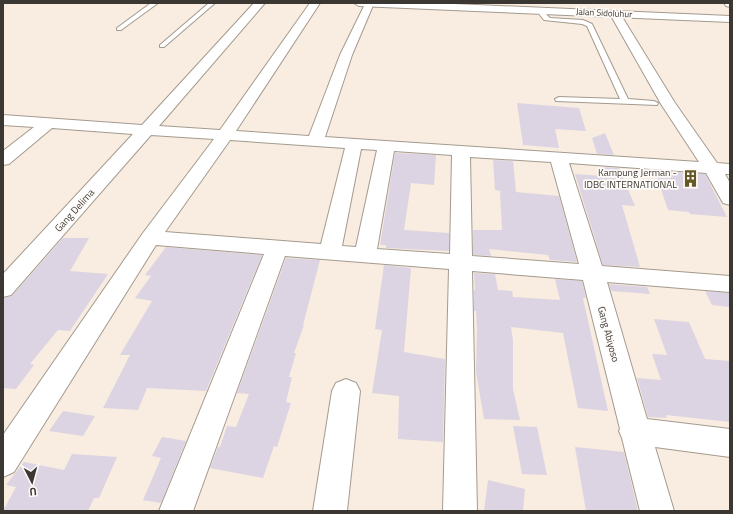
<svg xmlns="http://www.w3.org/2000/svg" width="733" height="514" viewBox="0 0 733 514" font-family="'Titillium Web',sans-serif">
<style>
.building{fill:#dcd4e2}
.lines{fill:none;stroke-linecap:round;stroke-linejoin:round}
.lane-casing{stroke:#a49a8e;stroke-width:2}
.street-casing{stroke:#a49a8e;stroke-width:2}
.secondary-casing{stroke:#a49a8e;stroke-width:2}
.lane{fill:#fff;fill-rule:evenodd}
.street{fill:#fff;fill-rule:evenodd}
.secondary{fill:#fff;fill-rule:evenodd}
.labels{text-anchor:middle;stroke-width:3.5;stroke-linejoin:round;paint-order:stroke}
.far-street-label{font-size:9px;fill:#3b3732;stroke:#fefbf9}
.poi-label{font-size:10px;fill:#3b3732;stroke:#fefbf9;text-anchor:end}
.street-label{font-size:10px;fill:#3b3732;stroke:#fefbf9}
</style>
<rect width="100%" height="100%" fill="#f8ede0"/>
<g class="building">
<polygon points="517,103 579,108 586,131 555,129 559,148 523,145"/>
<polygon points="605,133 614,155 597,154 592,138"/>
<polygon points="395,153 436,155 434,185 411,183 404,230 449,233 449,251 386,248 386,245 380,245"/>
<polygon points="493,160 513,161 516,192 559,196 577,262 550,260 548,255 489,249 491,256 473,255 473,230 502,230 500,191 495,190"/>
<polygon points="602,167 619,168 635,206 622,205 640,267 603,265 575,174 604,176"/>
<polygon points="655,171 705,174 727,217 690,214 689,212 668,210"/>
<polygon points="63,238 89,238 70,271 108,274 70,331 58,330 30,364 34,365 16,389 3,388 3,298 12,296"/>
<polygon points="166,247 262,255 206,391 147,388 138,410 103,408 130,355 120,355 152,301 135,298 151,276 145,275"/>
<polygon points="286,258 320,260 303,325 304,325 294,353 296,353 289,377 292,377 286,402 291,403 277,447 274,446 263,478 210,468 218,447 220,447 227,426 236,427 249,394 237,393"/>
<polygon points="384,265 411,268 404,352 445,359 443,442 398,439 399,396 372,393 382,330 375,329"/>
<polygon points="474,273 495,274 498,290 512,291 513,297 560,300 555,279 582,281 586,298 583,298 608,411 578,408 563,333 511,327 513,340 513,389 520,420 484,419 476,372 477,329 476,311 474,311 474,290 475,290"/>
<polygon points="609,284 647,287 650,294 611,291"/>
<polygon points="705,291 730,293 730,307 712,305"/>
<polygon points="654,319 689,322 705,359 730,361 730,422 666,415 667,418 648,417 637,378 661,380 652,354 667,355"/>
<polygon points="63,411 95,416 83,436 49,431"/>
<polygon points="513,426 537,427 547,475 522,474"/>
<polygon points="162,437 186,441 161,503 143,500 161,458 152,456"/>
<polygon points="575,447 624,452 638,511 586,511"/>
<polygon points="72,454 117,457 99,498 94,498 88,511 3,511 16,487 6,485 24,462 64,470"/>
<polygon points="488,480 525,489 523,511 484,511"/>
</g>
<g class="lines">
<defs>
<g id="lane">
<polygon points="151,3 158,3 121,30 117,30 117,28"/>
<polygon points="209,3 215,3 164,47 160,47 160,45"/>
<polygon points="537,9 541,9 550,18 583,20 592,24 628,99 654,101 658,103 657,105 556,101 555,99 559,97 620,99 587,26 582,24 544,20 536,10"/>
</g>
<g id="street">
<path d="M 254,3 L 265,3 L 159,126 L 220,130 L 310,3 L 320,3 L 236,131 L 309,136 L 340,55 L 365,4 L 374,3 L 352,55 L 325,137 L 699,162 L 661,104 L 610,14 L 611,12 L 619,12 L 675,103 L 717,163 L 730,164 L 730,174 L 725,174 L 730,183 L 730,205 L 723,203 L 706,173 L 569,163 L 602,266 L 730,276 L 730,292 L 607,282 L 647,419 L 730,429 L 730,457 L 655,447 L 674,511 L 640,511 L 622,438 L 619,431 L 620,429 L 583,280 L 472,271 L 477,511 L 443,511 L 449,269 L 285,256 L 193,511 L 159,511 L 264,254 L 156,245 L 14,472 L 3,477 L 3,435 L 143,233 L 214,139 L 151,135 L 11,295 L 3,297 L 3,274 L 133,134 L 52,128 L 9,164 L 3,165 L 3,151 L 34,127 L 3,125 L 3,115 L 142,125 ZM 230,140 L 345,148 L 321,244 L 165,232 ZM 361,149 L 377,150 L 356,247 L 342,246 ZM 394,151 L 452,155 L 450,254 L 377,249 ZM 470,157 L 551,162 L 579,264 L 472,256 Z"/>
<polygon points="724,3 730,3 730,7 726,6"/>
<polygon points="346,379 356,383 360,391 347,511 313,511 332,391 336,383"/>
</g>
<polygon id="secondary" points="354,3 432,3 730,16 730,22 359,6"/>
</defs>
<use href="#lane" class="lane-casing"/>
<use href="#street" class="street-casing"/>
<use href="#secondary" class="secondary-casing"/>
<use href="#lane" class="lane"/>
<use href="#street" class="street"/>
<use href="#secondary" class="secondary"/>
</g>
<defs>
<symbol id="building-bare" viewBox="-9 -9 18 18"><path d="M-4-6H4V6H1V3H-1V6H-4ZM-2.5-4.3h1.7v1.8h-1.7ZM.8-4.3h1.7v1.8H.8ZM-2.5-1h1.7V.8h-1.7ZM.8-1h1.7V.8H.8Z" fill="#645825" stroke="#fefbf9" stroke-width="2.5" paint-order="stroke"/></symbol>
</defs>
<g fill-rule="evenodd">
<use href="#building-bare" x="678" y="166" width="25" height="25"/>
</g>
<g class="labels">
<g class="far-street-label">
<text transform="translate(604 13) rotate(3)" y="3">Jalan Sidoluhur</text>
</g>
<g class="poi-label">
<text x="677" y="176">Kampung Jerman -<tspan x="677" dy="12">IDBC INTERNATIONAL</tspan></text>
</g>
<g class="street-label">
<text transform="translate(74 210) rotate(-48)" y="4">Gang Delima</text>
<text transform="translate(609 334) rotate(75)" y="4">Gang Abiyoso</text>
</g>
</g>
<rect width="733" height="514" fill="none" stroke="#3b3732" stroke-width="8"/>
<g transform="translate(32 482) rotate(174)" stroke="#fefbf9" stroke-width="3" paint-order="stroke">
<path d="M0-3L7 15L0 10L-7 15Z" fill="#3b3732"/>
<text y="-6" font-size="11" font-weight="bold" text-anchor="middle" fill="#3b3732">U</text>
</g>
</svg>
